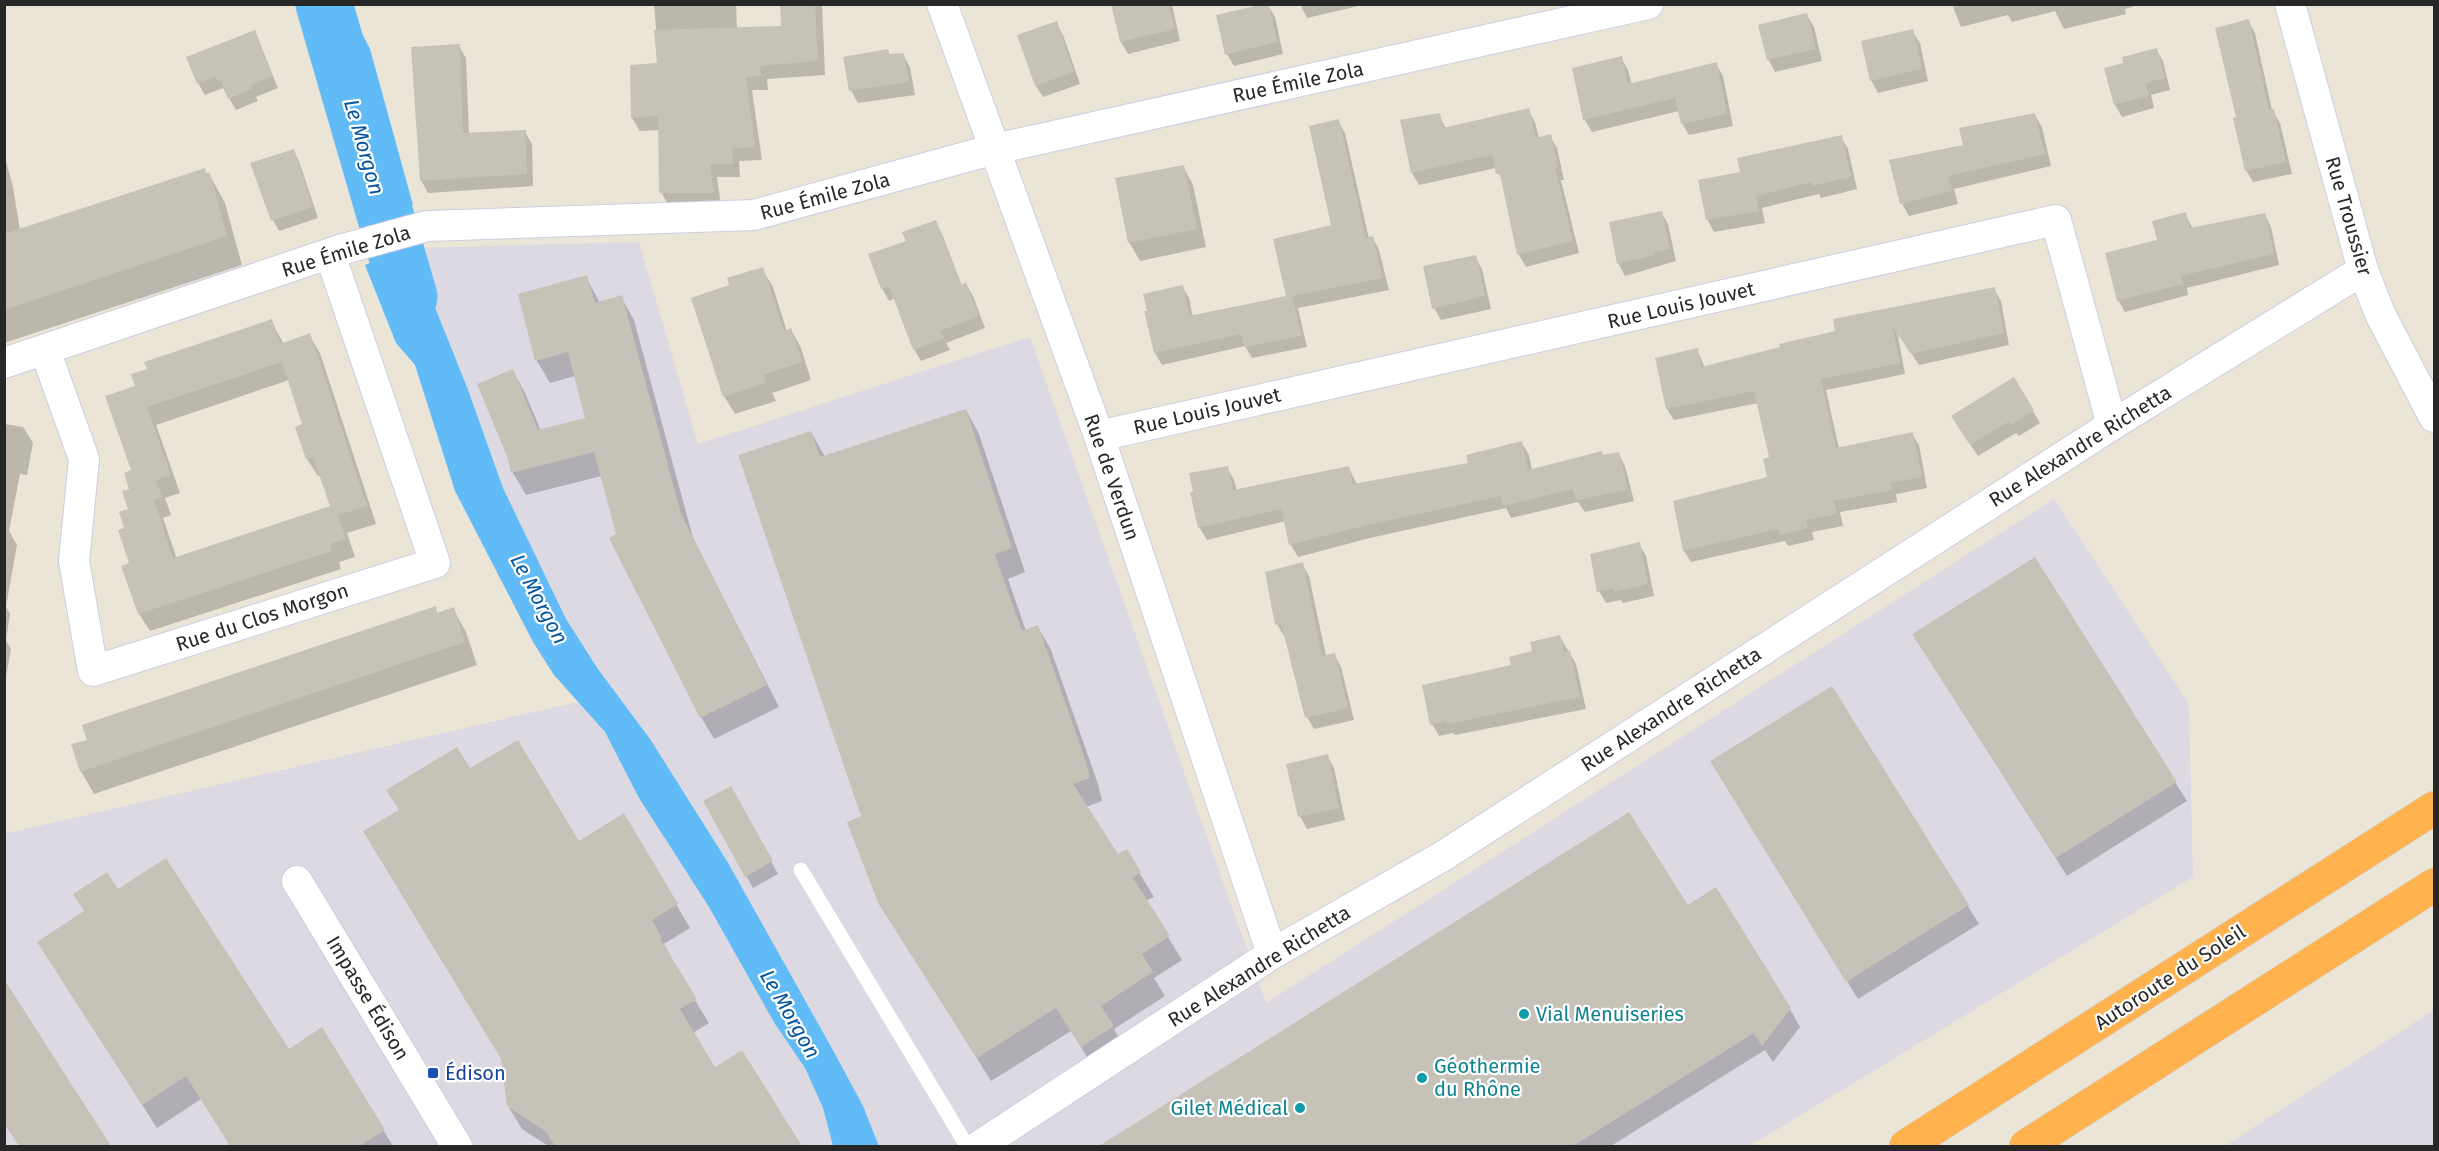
<svg xmlns="http://www.w3.org/2000/svg" width="2439" height="1151" viewBox="0 0 2439 1151" font-family="'Fira Sans',sans-serif">
<style>
.industrial{fill:#ddd9e2}
.water{fill:#60bbf7}
.shadow{fill:#0003;fill-rule:evenodd}
.lines{fill:none;stroke-linecap:round;stroke-linejoin:round}
.river{stroke:#60bbf7;stroke-width:57}
.building{fill:#c6c2b7;fill-rule:evenodd}
.lane-casing{stroke:#cccde2;stroke-width:16}
.street-casing{stroke:#cccde2;stroke-width:32}
.highway-casing{stroke:#cbcbcb;stroke-width:34}
.lane{stroke:#fff;stroke-width:15}
.street{stroke:#fff;stroke-width:30}
.highway{stroke:#ffb24e;stroke-width:33}
.culture-dot{fill:#0f9aa8;stroke:#fff;stroke-width:2}
.transit-dot{fill:#1a4fb4;stroke:#fff;stroke-width:2}
.labels{text-anchor:middle;stroke-width:4.5;stroke-linejoin:round;paint-order:stroke}
.street-label{font-size:20px;fill:#272727;stroke:#fff}
.culture-label{font-size:20px;fill:#0d838f;stroke:#fff;text-anchor:start}
.transit-label{font-size:20px;fill:#164399;stroke:#fff;text-anchor:start}
.water-label{font-size:21px;font-style:italic;fill:#04549e;stroke:#fff}
</style>
<rect width="100%" height="100%" fill="#ebe5d7"/>
<g class="industrial">
<polygon points="639,242 698,444 1030,337 1266,1003 2054,499 2189,704 2193,877 1750,1146 879,1146 863,1106 834,1052 727,861 650,739 598,669 566,619 503,488 467,387 416,260 419,248"/>
<polygon points="578,702 605,732 639,798 709,907 775,1024 805,1068 823,1108 833,1146 5,1146 4,834"/>
<polygon points="2434,1010 2434,1146 2225,1146"/>
</g>
<g class="water">
<polygon points="305,5 347,5 370,49 413,205 362,217"/>
<polygon points="412,228 419,248 416,260 467,387 503,488 566,619 598,669 650,739 727,861 834,1052 863,1106 879,1146 833,1146 823,1108 805,1068 775,1024 709,907 639,798 605,732 554,675 533,642 455,491 415,365 396,343 365,265 375,261 369,243"/>
</g>
<g class="shadow">
<polygon points="654,4 736,4 737,30 782,28 782,4 822,4 825,75 767,79 768,90 752,90 762,160 739,161 740,177 717,177 721,206 669,206 661,192 660,130 640,131 632,118 659,65"/>
<polygon points="1113,4 1172,4 1180,41 1128,54 1121,42"/>
<polygon points="1300,4 1367,4 1307,18"/>
<polygon points="1952,4 2141,4 2125,9 2126,14 2064,29 2055,11 2012,22 2008,15 1961,27"/>
<polygon points="1268,5 1275,17 1283,54 1234,66 1227,54"/>
<polygon points="1807,15 1814,27 1822,61 1775,72 1768,59"/>
<polygon points="2248,21 2255,33 2272,110 2280,123 2292,174 2253,182 2246,170 2238,119"/>
<polygon points="1056,23 1063,35 1080,84 1043,97 1036,86 1019,36"/>
<polygon points="1912,31 1920,43 1928,81 1878,93 1871,80"/>
<polygon points="255,32 278,88 256,97 258,101 236,110 223,88 205,95 198,83"/>
<polygon points="459,46 466,58 469,134 525,132 532,144 533,186 428,193 421,180"/>
<polygon points="2156,49 2163,61 2170,90 2151,95 2154,108 2122,117 2115,105 2125,64"/>
<polygon points="888,51 890,56 903,55 910,67 915,95 858,103 851,90"/>
<polygon points="1621,58 1628,70 1632,85 1716,64 1723,76 1733,126 1689,135 1682,123 1679,111 1592,132 1585,120 1574,69"/>
<polygon points="1528,110 1535,122 1539,138 1550,136 1557,148 1564,180 1561,180 1579,253 1526,267 1519,255 1504,184 1496,168 1419,185 1412,173 1439,115 1446,129"/>
<polygon points="2035,115 2042,127 2051,166 1954,189 1958,204 1909,216 1902,204 1965,146"/>
<polygon points="1338,121 1345,133 1369,239 1373,238 1379,250 1389,290 1298,308 1307,347 1252,358 1245,346 1162,365 1155,353 1146,313 1182,286 1189,298 1193,317 1288,297 1333,226"/>
<polygon points="1841,137 1848,149 1857,189 1821,198 1819,194 1762,208 1765,223 1714,232 1707,219 1742,173"/>
<polygon points="293,150 299,161 318,218 279,231 273,220"/>
<polygon points="4,154 13,187 20,230 209,174 225,203 242,265 4,343"/>
<polygon points="1183,166 1193,185 1206,247 1140,261 1129,242"/>
<polygon points="1661,212 1668,224 1676,261 1625,276 1618,263"/>
<polygon points="2185,214 2193,229 2265,215 2271,227 2279,265 2187,288 2188,295 2125,312 2118,300 2158,241"/>
<polygon points="935,221 942,234 962,286 966,284 973,296 985,328 946,343 950,350 921,361 914,349 895,298 889,301 882,288 908,241"/>
<polygon points="1475,257 1482,269 1491,309 1441,320 1434,308"/>
<polygon points="762,269 773,287 787,332 791,330 801,348 811,380 772,393 776,401 735,414 724,396 731,286"/>
<polygon points="586,277 600,303 621,297 634,320 693,538 779,707 714,739 701,717 617,535 602,476 526,495 513,473 509,459 513,371 525,393 541,431 587,420 575,376 550,383 537,361 519,295"/>
<polygon points="1994,289 2001,301 2009,345 1919,365 1897,331 1905,374 1826,390 1839,449 1912,434 1919,445 1927,488 1896,494 1897,502 1840,512 1843,526 1812,532 1814,540 1788,546 1785,541 1691,562 1684,551 1769,478 1771,458 1758,403 1674,420 1667,409 1657,359 1697,349 1705,368"/>
<path d="M 271,321 L 284,344 L 309,335 L 320,353 L 376,524 L 347,533 L 355,557 L 339,562 L 341,569 L 150,631 L 139,614 L 123,567 L 131,564 L 126,529 L 130,510 L 137,387 ZM 289,380 L 304,425 L 307,459 L 318,476 L 321,475 L 332,506 L 177,559 L 163,518 L 171,515 L 165,498 L 180,493 L 156,425 Z"/>
<polygon points="2013,379 2040,423 2019,436 2016,433 1978,456 1960,429"/>
<polygon points="966,410 979,434 1025,572 1008,579 1026,631 1038,627 1051,650 1098,784 1102,801 1086,807 1117,856 1126,851 1154,897 1146,901 1182,960 1154,978 1165,996 1114,1029 1126,1050 1095,1070 1071,1031 991,1081 894,926 863,817 811,432 825,457"/>
<polygon points="4,424 23,427 33,443 27,475 20,474 9,531 17,545 6,607 10,614 6,640 11,649 4,688"/>
<polygon points="1522,443 1529,455 1532,470 1618,453 1625,466 1634,501 1585,512 1578,502 1511,518 1506,508 1370,538 1298,557 1291,545 1286,521 1207,540 1200,528 1192,493 1227,468 1234,480 1237,491 1349,468 1357,485 1469,464"/>
<polygon points="1639,544 1646,556 1654,596 1623,603 1621,600 1606,603 1599,591"/>
<polygon points="2034,559 2187,801 2067,876 1925,653"/>
<polygon points="1302,564 1309,576 1326,656 1334,654 1341,667 1354,720 1314,729 1307,717 1286,636 1284,636 1277,624"/>
<polygon points="435,608 438,614 453,609 466,632 477,665 94,794 81,771"/>
<polygon points="1560,637 1576,664 1586,709 1455,735 1453,733 1439,736 1432,724 1534,652"/>
<polygon points="1832,688 1979,924 1858,999 1723,780"/>
<polygon points="1327,756 1334,768 1345,820 1307,829 1300,816"/>
<polygon points="470,770 578,843 624,815 690,928 664,944 674,962 672,963 709,1023 693,1033 714,1069 742,1052 800,1146 548,1146 522,1129 508,1106"/>
<polygon points="731,788 778,874 753,888 705,801"/>
<polygon points="1629,814 1687,907 1790,1009 1800,1027 1773,1062 1765,1050 1611,1146 1102,1146"/>
<polygon points="118,891 288,1051 322,1029 393,1146 231,1146 201,1099 157,1128 39,943"/>
<polygon points="4,982 110,1146 20,1146 4,1122"/>
</g>
<g class="lines">
<polyline class="river" points="324,4 409,297"/>
</g>
<g class="building">
<polygon points="780,4 815,4 818,61 760,66 761,76 746,77 755,147 732,148 733,164 710,164 714,193 659,193 658,116 631,118 630,65 657,63 654,30 781,26"/>
<polygon points="1111,4 1169,4 1175,29 1120,42"/>
<polygon points="1264,4 1269,4 1277,42 1225,55 1216,15"/>
<polygon points="1807,13 1816,49 1767,60 1758,25"/>
<polygon points="2249,19 2269,110 2274,109 2286,162 2245,171 2233,118 2236,117 2215,28"/>
<polygon points="1057,21 1074,72 1035,86 1017,35"/>
<polygon points="1913,29 1922,69 1870,81 1861,41"/>
<polygon points="255,30 273,76 251,85 252,89 228,99 221,81 218,82 216,77 197,84 186,57"/>
<polygon points="460,44 463,133 526,130 527,174 420,181 411,47"/>
<polygon points="2157,48 2165,78 2145,83 2149,96 2114,105 2104,68 2123,63 2122,57"/>
<polygon points="888,49 889,54 904,53 909,82 849,91 843,57"/>
<polygon points="1622,56 1628,84 1717,62 1727,114 1681,124 1675,98 1583,120 1572,68"/>
<polygon points="1529,108 1536,138 1551,134 1558,168 1555,168 1573,241 1517,255 1500,174 1496,174 1492,155 1411,173 1400,120 1440,113 1443,128"/>
<polygon points="2035,113 2045,154 1948,176 1952,191 1900,204 1889,160 1963,145 1959,128"/>
<polygon points="1339,119 1366,238 1373,236 1383,278 1292,296 1302,336 1244,347 1241,334 1154,353 1144,311 1147,311 1143,294 1183,285 1189,316 1286,296 1273,239 1331,225 1309,126"/>
<polygon points="1842,135 1851,177 1813,186 1811,182 1756,196 1759,211 1706,220 1698,180 1740,172 1737,158"/>
<polygon points="294,149 313,207 271,221 250,163"/>
<polygon points="1184,165 1197,229 1128,243 1115,178"/>
<polygon points="205,168 206,173 210,173 227,236 4,310 4,234"/>
<polygon points="1662,211 1670,249 1653,253 1654,255 1617,264 1609,222"/>
<polygon points="2186,212 2190,228 2265,213 2274,254 2181,276 2183,284 2117,301 2105,253 2157,240 2152,221"/>
<polygon points="936,220 961,285 966,282 979,316 940,331 944,338 913,350 889,286 881,289 868,254 906,241 902,232"/>
<polygon points="1476,255 1485,296 1432,309 1423,266"/>
<polygon points="763,267 784,331 791,328 802,362 763,375 766,383 723,397 691,298 729,285 727,278"/>
<polygon points="587,275 595,303 622,295 681,514 767,685 700,718 609,538 616,534 594,452 511,473 508,459 477,384 513,369 538,430 585,418 568,352 535,361 518,294"/>
<polygon points="1995,287 2004,333 1911,354 1892,326 1900,363 1821,379 1836,448 1913,432 1922,477 1890,483 1892,490 1834,501 1837,514 1806,520 1808,528 1779,535 1778,529 1683,551 1673,501 1767,477 1763,459 1769,457 1754,391 1666,409 1655,358 1698,348 1701,367 1780,347 1779,344 1835,331 1833,319"/>
<path d="M 272,319 L 280,344 L 310,333 L 367,506 L 338,515 L 346,539 L 330,544 L 332,551 L 138,614 L 121,566 L 129,563 L 118,530 L 124,528 L 119,512 L 128,509 L 122,491 L 129,489 L 124,473 L 131,470 L 105,396 L 135,386 L 131,374 L 147,369 L 144,362 ZM 282,362 L 302,424 L 295,427 L 306,459 L 313,457 L 330,506 L 173,558 L 154,500 L 162,497 L 156,480 L 171,475 L 147,407 Z"/>
<polygon points="2014,377 2034,410 2011,425 2008,422 1970,445 1951,416"/>
<polygon points="966,409 1012,548 995,555 1022,631 1038,625 1085,759 1090,778 1073,784 1118,854 1127,849 1141,872 1133,878 1170,936 1142,954 1153,972 1101,1006 1114,1026 1081,1047 1056,1008 977,1058 878,903 847,822 861,816 738,455 811,431 820,457"/>
<polygon points="1522,441 1528,470 1602,451 1603,455 1619,452 1628,489 1576,501 1573,489 1503,506 1501,496 1363,526 1289,545 1281,509 1198,528 1190,492 1193,492 1189,473 1228,466 1233,490 1349,466 1353,484 1468,463 1466,455"/>
<polygon points="1640,542 1648,584 1614,592 1614,588 1597,592 1590,554"/>
<polygon points="2035,557 2177,782 2056,858 1912,634"/>
<polygon points="1303,562 1322,656 1335,653 1348,708 1305,718 1281,623 1275,625 1265,572"/>
<polygon points="436,606 437,613 454,607 465,642 80,772 71,744 87,740 82,725"/>
<polygon points="1560,635 1564,652 1570,650 1580,697 1447,724 1446,721 1430,725 1422,685 1511,665 1509,657 1532,651 1530,642"/>
<polygon points="1832,686 1969,905 1846,982 1710,761"/>
<polygon points="518,740 579,841 624,813 678,904 652,920 662,938 660,939 697,999 680,1009 715,1067 742,1050 802,1146 555,1146 545,1131 507,1106 501,1059 363,831 399,810 386,790 457,747 470,768"/>
<polygon points="1328,754 1339,808 1298,817 1286,764"/>
<polygon points="731,786 773,861 745,877 703,801"/>
<polygon points="1629,812 1688,905 1716,887 1791,1008 1762,1046 1754,1033 1573,1146 1099,1146"/>
<polygon points="166,858 289,1049 322,1027 385,1130 360,1146 230,1146 186,1076 142,1105 37,942 84,911 73,894 107,872 118,889"/>
<polygon points="4,979 111,1146 19,1146 4,1123"/>
</g>
<g class="lines">
<defs>
<polyline id="lane" points="801,870 967,1146"/>
<g id="street">
<polyline points="942,4 1099,436 1272,954"/>
<polyline points="2290,4 2363,270 2380,314 2434,417"/>
<polyline points="45,350 84,459 74,561 93,671 435,563 330,254"/>
<polyline points="4,363 340,250 427,226 754,215 995,149 1648,4"/>
<polyline points="1099,436 2056,220 2112,425"/>
<polyline points="297,881 457,1146"/>
<polyline points="979,1146 1272,954 1443,856 2112,425 2363,270"/>
</g>
<g id="highway">
<polyline points="1906,1146 2434,808"/>
<polyline points="2026,1146 2434,885"/>
</g>
</defs>
<use href="#lane" class="lane-casing"/>
<use href="#street" class="street-casing"/>
<use href="#highway" class="highway-casing"/>
<use href="#lane" class="lane"/>
<use href="#street" class="street"/>
<use href="#highway" class="highway"/>
</g>
<g class="culture-dot">
<circle cx="1524" cy="1014" r="6"/>
<circle cx="1422" cy="1078" r="6"/>
<circle cx="1300" cy="1108" r="6"/>
</g>
<rect class="transit-dot" x="427" y="1067" width="12" height="12" rx="3"/>
<g class="labels">
<g class="street-label">
<text transform="translate(1298 82) rotate(-12)" y="7">Rue Émile Zola</text>
<text transform="translate(825 196) rotate(-15)" y="7">Rue Émile Zola</text>
<text transform="translate(2349 216) rotate(74)" y="7">Rue Troussier</text>
<text transform="translate(346 251) rotate(-17)" y="7">Rue Émile Zola</text>
<text transform="translate(1681 305) rotate(-13)" y="7">Rue Louis Jouvet</text>
<text transform="translate(1207 411) rotate(-13)" y="7">Rue Louis Jouvet</text>
<text transform="translate(2080 446) rotate(-32)" y="7">Rue Alexandre Richetta</text>
<text transform="translate(1112 477) rotate(71)" y="7">Rue de Verdun</text>
<text transform="translate(262 617) rotate(-18)" y="7">Rue du Clos Morgon</text>
<text transform="translate(1671 709) rotate(-33)" y="7">Rue Alexandre Richetta</text>
<text transform="translate(1259 966) rotate(-32)" y="7">Rue Alexandre Richetta</text>
<text transform="translate(2170 977) rotate(-33)" y="7">Autoroute du Soleil</text>
<text transform="translate(368 998) rotate(59)" y="7">Impasse Édison</text>
</g>
<g class="culture-label">
<text x="1536" y="1021">Vial Menuiseries</text>
<text x="1434" y="1073">Géothermie<tspan x="1434" dy="23">du Rhône</tspan></text>
<text x="1288" y="1115" text-anchor="end">Gilet Médical</text>
</g>
<g class="transit-label">
<text x="445" y="1080">Édison</text>
</g>
<g class="water-label">
<text transform="translate(364 147) rotate(74)" y="7">Le Morgon</text>
<text transform="translate(539 599) rotate(62)" y="7">Le Morgon</text>
<text transform="translate(790 1014) rotate(60)" y="7">Le Morgon</text>
</g>
</g>
<rect width="2439" height="1151" fill="none" stroke="#272727" stroke-width="12"/>
</svg>
